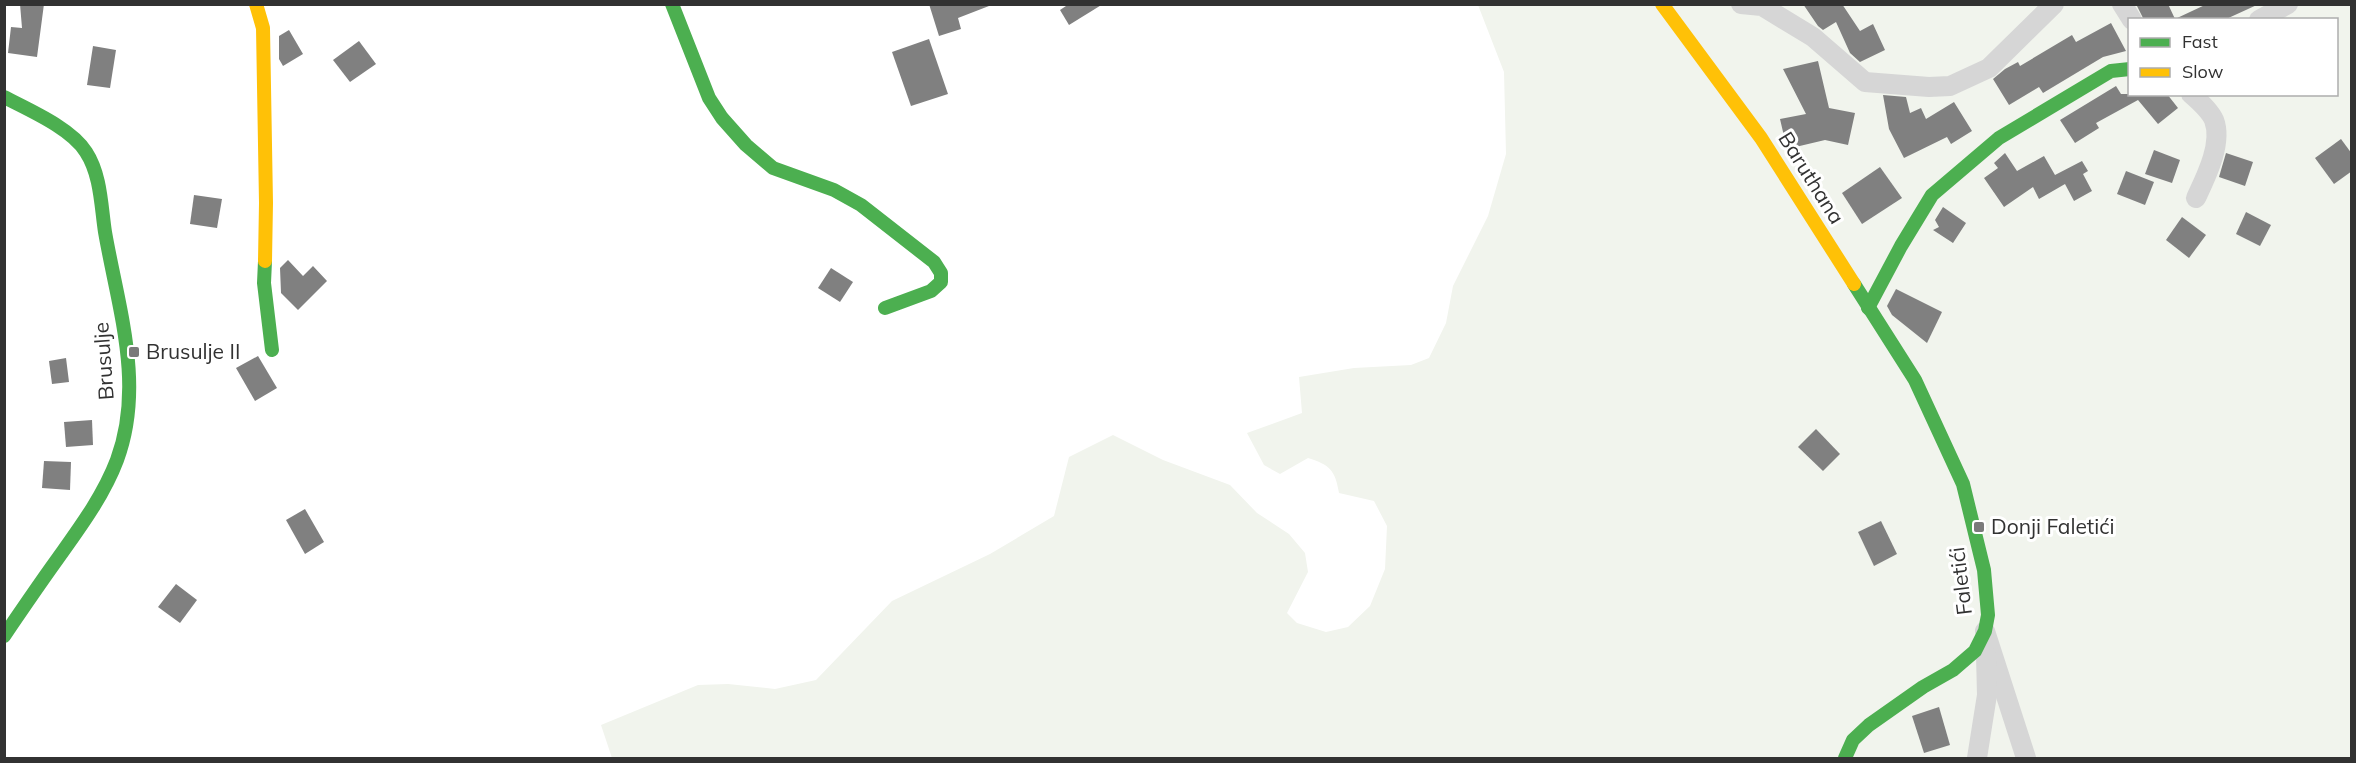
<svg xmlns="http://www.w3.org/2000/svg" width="2356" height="763" viewBox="0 0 2356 763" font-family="Mulish,sans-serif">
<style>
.green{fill:#f1f4ed;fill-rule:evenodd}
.building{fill:#808080}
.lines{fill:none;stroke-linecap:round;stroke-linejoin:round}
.street{stroke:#d6d6d6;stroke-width:20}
.fast{stroke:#4caf50;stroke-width:14}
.slow{stroke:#ffc107;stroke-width:14}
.poi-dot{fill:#7a7a7a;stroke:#fff;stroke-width:2}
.labels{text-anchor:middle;stroke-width:6;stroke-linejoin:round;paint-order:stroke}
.street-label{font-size:21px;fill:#323232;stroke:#fff}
.poi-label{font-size:21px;fill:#323232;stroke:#fff;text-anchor:start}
</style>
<rect width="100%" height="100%" fill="#fff"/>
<path class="green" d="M 1478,5 L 2351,5 L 2351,758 L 612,758 L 601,725 L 698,685 L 728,684 L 775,689 L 816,680 L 892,601 L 990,554 L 1054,516 L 1069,457 L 1113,435 L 1163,460 L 1230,485 L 1257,513 L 1289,534 L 1305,553 L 1308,572 L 1287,613 L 1297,623 L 1326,632 L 1348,627 L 1370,606 L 1385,569 L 1387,526 L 1374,501 L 1339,493 C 1335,470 1330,465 1308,458 L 1280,474 L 1264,465 L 1247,433 L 1302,413 L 1299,377 L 1354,368 L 1411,365 L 1429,358 L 1446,323 L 1453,286 L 1488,216 L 1506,154 L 1504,72 ZM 2130,20 L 2336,20 L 2336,94 L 2130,94 Z"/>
<g class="building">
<polygon points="20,4 44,4 37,57 8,53 11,27 22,28"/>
<polygon points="929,4 988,4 989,6 958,18 961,29 939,36"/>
<polygon points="1069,4 1103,4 1069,25 1060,10"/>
<polygon points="1803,4 1842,4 1860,31 1873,24 1885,50 1860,62 1850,53 1836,22 1823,30 1818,26"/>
<polygon points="2136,4 2168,4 2175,19 2207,4 2259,4 2224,20 2144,20"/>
<polygon points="2111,23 2126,51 2103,57 2043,93 2039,87 2009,105 1993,79 2005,69 2018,62 2020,66 2072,35 2076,42"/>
<polygon points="289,30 303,54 283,66 279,59 279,36"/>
<polygon points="929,39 948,94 911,106 892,52"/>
<polygon points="359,41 376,64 350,82 333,60"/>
<polygon points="93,46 116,50 110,88 87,85"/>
<polygon points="1818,61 1829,108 1855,113 1848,145 1825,140 1787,149 1780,119 1806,114 1783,69"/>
<polygon points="2116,86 2121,94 2167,94 2178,108 2158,124 2138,100 2096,123 2099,128 2075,143 2060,120"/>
<polygon points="1883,95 1906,97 1910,113 1921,108 1926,119 1954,102 1972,131 1951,144 1947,137 1904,158 1889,129"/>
<polygon points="2341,139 2352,154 2352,171 2334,184 2315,158"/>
<polygon points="2154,150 2180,160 2172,183 2145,174"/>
<polygon points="2005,153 2017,171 2044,156 2055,175 2082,161 2088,171 2083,174 2092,191 2074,201 2065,184 2039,199 2033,187 2004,207 1984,178 1998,168 1994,163"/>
<polygon points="2226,153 2253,162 2245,186 2219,177"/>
<polygon points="1880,167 1902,198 1862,224 1842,193"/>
<polygon points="2126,171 2154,182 2145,205 2117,194"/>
<polygon points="194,195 222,199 217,228 190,224"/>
<polygon points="1943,207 1966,223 1953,243 1933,230 1939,227 1935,220"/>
<polygon points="2246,212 2271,225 2260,246 2236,234"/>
<polygon points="2182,217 2206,235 2189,258 2166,240"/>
<polygon points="288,260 303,276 313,266 327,281 298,310 281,293 280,268"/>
<polygon points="831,268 853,282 840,302 818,288"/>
<polygon points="1896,289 1942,312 1927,343 1892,315 1887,306"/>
<polygon points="258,356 277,388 255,401 236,368"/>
<polygon points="66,358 69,382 52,384 49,361"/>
<polygon points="92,420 93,445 66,447 64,422"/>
<polygon points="1816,429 1840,454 1823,471 1798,447"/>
<polygon points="44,461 71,462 70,490 42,488"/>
<polygon points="305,509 324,542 305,554 286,520"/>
<polygon points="1881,521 1897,554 1874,566 1858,532"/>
<polygon points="176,584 197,600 180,623 158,607"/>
<polygon points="1939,707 1950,745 1924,753 1912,716"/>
</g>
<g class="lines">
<g class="street">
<polyline points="1741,4 1762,6 1813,37 1865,82 1929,87 1950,86 1989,68 2054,4"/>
<polyline points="2122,4 2132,20"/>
<polyline points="2259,20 2288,4"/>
<path d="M 2191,94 C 2198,100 2210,111 2214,120 C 2223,143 2206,177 2196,198"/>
<polyline points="1985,631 2026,758"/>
<polyline points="1977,758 1987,695 1986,655"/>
</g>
<g class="fast">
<polyline points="672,4 709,98 722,118 746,145 773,168 834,190 861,205 934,262 941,273 941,282 931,291 885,308"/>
<path d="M 4,97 C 29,110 71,128 86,152 C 101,175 101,206 105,232 C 118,307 145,385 117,460 C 103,497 78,530 56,561 C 38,586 21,611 4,636"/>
<polyline points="265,261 264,283 272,350"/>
<polyline points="1868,308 1901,246 1932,195 1999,138 2111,71 2130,69"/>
<polyline points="1845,758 1853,740 1869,725 1923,687 1953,670 1975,651 1985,631 1988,615 1984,570 1963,484 1915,380 1854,284"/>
</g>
<g class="slow">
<polyline points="256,4 263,28 266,203 265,261"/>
<polyline points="1662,4 1761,138 1854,284"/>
</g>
</g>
<g class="poi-dot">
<rect x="128" y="346" width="12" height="12" rx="3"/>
<rect x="1973" y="521" width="12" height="12" rx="3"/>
</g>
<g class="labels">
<g class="street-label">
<text transform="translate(1811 178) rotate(58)" y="7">Baruthana</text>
<text transform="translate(104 361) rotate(-94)" y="7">Brusulje</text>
<text transform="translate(1961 581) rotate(-97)" y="7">Faletići</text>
</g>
<g class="poi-label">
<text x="146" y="359">Brusulje II</text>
<text x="1991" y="534">Donji Faletići</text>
</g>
</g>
<rect width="2356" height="763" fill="none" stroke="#323232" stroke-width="12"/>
<rect x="2128" y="18" width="210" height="78" fill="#ffffff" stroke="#adadad" stroke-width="1.5"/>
<rect x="2140" y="38" width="30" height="9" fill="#4caf50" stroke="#adadad" stroke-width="1.5"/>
<text x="2182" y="48" font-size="18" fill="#323232">Fast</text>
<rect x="2140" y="68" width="30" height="9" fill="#ffc107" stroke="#adadad" stroke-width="1.5"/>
<text x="2182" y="78" font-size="18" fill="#323232">Slow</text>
</svg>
